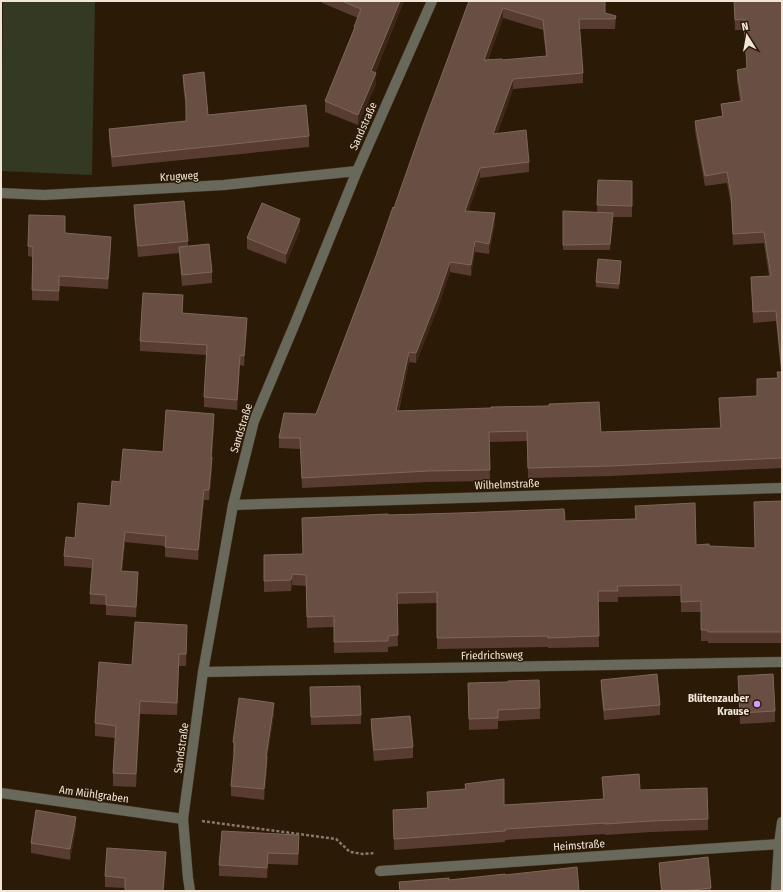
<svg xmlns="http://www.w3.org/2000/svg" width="783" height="892" viewBox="0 0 783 892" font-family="'Fira Sans Condensed',sans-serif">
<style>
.green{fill:#343923}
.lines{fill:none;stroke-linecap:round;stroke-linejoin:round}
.street-casing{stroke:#473623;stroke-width:11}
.path{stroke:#887969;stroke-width:2.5;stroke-dasharray:3 2;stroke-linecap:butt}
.street{stroke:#68685b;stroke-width:10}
.wall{fill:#583c31;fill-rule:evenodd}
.shaded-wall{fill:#3f2718}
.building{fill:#684e43;stroke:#7e665a;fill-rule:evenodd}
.poi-dot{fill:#d49cfb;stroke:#2b1a06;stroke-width:1.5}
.labels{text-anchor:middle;stroke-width:3;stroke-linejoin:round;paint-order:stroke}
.street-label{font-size:11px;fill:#f1e5d8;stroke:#2b1a06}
.poi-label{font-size:11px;font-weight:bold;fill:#f1e5d8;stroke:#2b1a06;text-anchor:end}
</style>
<rect width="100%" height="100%" fill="#2b1a06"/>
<polygon class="green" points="3,1 95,1 92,175 1,171"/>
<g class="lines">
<defs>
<g id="street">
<polyline points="1,193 44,195 224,185 357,171"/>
<polyline points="233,505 782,488"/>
<polyline points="203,672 782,662"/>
<polyline points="1,793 183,819"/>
<polyline points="380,871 779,844"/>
<polyline points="190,891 188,878 183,819 203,672 233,505 254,421 296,321 357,171 432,1"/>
<polyline points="776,891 779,844 782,822"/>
</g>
</defs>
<use href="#street" class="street-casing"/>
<polyline class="path" points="202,821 336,839 350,852 363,854 375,853"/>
<use href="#street" class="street"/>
</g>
<g class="wall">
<polygon points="322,1 404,1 375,73 376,84 358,125 325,112 325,101 354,29 354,27 358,18 322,3"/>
<path d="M 469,1 L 605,13 L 616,16 L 615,29 L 579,29 L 583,73 L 583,83 L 513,89 L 497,134 L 529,162 L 529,172 L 480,178 L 468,212 L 495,223 L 489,254 L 475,252 L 471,276 L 450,272 L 438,307 L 416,363 L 409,362 L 399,411 L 601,432 L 720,428 L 719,398 L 757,396 L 757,379 L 777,378 L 781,372 L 776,321 L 753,323 L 751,277 L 769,276 L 764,243 L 733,245 L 731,204 L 727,183 L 705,186 L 695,131 L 695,121 L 722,117 L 721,104 L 740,101 L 737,81 L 737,70 L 747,69 L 744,30 L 735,30 L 734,1 L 782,1 L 782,468 L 611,476 L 528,478 L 527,441 L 489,442 L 490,481 L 428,482 L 302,488 L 300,449 L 279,448 L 279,438 L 316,414 L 394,208 ZM 503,18 L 543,30 L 546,56 L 502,60 L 488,60 Z"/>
<polygon points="183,75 208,115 309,136 309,147 112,167 109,139 109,129 186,121 186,110 183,85"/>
<polygon points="598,180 632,192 632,217 613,217 610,250 563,250 563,211 597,212"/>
<polygon points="134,205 188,241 188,246 212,272 212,283 182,286 179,253 138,257 134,216"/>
<polygon points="300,230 286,264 247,249 247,238"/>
<polygon points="65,233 111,247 108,289 59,286 59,301 32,300 32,257 28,256 28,246"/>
<polygon points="621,266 619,289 596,287 596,282"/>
<polygon points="183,305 182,313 247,328 244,366 240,365 237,410 204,407 204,397 207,355 140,351 140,341"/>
<polygon points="214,424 212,457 212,467 209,500 204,500 198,560 165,557 165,546 125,542 122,571 138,582 136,617 106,615 106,605 90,604 90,594 92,568 64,566 64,556 75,538 110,506 120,482 163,452"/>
<polygon points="782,501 782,643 708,643 708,641 701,641 701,612 681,612 681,596 618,597 618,602 598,602 599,647 548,648 548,647 437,649 437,603 397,604 398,646 388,647 388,652 334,653 334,627 307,628 306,586 292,585 291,591 264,592 264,555 303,554 302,518 388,515 565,521 635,519 635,506 696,545 709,546 755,548"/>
<polygon points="187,637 186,666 179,666 177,715 140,714 136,787 113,786 113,773 115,738 95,736 95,723"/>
<polygon points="738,676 775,711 775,722 740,724"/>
<polygon points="601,680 660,705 660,715 604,720 601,690"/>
<polygon points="468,683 540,708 540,719 498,721 498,729 469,730"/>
<polygon points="310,687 361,715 361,724 311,725"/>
<polygon points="274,714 267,759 267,768 264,800 231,796 231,786 234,753 233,753 233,742"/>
<polygon points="371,719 413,747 413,758 374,761 371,730"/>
<polygon points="602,777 640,790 708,819 708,830 651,832 605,835 605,834 505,840 505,842 394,850 393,810 427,808 427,792 465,789 465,784 504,805 603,799"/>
<polygon points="76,827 70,860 31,853 31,843"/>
<polygon points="299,846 298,865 268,864 267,878 219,876 219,865"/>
<polygon points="166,863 125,888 105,887 105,876"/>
<polygon points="659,863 711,888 711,891 661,891 659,874"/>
</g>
<g class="shaded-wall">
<polygon points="400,1 404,1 371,82 371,71"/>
<polygon points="503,8 503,18 484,70 484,60"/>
<polygon points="376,73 376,84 358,125 358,115"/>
<polygon points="513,79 513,89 493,144 493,134"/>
<polygon points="480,168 480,178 465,222 465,211"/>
<polygon points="495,213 495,223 489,254 489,244"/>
<polygon points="613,213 613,218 610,250 610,244"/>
<polygon points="300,219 300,230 286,264 286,254"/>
<polygon points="111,237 111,247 108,289 108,279"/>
<polygon points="475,241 475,252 471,276 471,265"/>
<polygon points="450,262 450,272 438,307 416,363 416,353"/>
<polygon points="247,318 247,328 244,366 244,356"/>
<polygon points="409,352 409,362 396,421 396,411"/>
<polygon points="240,355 240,365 237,410 237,400"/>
<polygon points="214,414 214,424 211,467 211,457"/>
<polygon points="212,457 212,467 209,500 209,490"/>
<polygon points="204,490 204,500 198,560 198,550"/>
<polygon points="125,532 125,542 121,581 121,571"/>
<polygon points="138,572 138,582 136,617 136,607"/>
<polygon points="292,574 292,585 291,591 291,580"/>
<polygon points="187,625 187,637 186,666 186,654"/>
<polygon points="179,654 179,666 177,715 177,703"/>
<polygon points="140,701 140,714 136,787 136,774"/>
<polygon points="274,703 274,714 267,759 267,768 264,800 264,789 266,757"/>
<polygon points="76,817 76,827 70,860 70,849"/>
<polygon points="299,835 299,846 298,865 298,854"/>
<polygon points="166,852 166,863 164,891 163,891"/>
<polygon points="268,853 268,864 267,878 267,868"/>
</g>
<g class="building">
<polygon points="342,1 400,1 371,71 376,73 358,115 325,101 355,27 354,27 361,9"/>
<path d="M 469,1 L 605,1 L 605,13 L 616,16 L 615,19 L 579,19 L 583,73 L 513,79 L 493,134 L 526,130 L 529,162 L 480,168 L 465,211 L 495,213 L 489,244 L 475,241 L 471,265 L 450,262 L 438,297 L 416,353 L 409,352 L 396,411 L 491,408 L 491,407 L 549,406 L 549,404 L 599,402 L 601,432 L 721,428 L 719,398 L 757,396 L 757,379 L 778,378 L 777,372 L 782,372 L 776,311 L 753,312 L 751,277 L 771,276 L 764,232 L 733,234 L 731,194 L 727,172 L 705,176 L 695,121 L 723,116 L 721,104 L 742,101 L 737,70 L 747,68 L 744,19 L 735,20 L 734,1 L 782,1 L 782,458 L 611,466 L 528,468 L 527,431 L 489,432 L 490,470 L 428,471 L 302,478 L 300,438 L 279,438 L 284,413 L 316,414 L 376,256 L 393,207 L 394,208 L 423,125 L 444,69 ZM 503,8 L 543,20 L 547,56 L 502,60 L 502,59 L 484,60 Z"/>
<polygon points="204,72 208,115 306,105 309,136 112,157 109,129 186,121 186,100 183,75"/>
<polygon points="598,180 632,181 632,206 597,205"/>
<polygon points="184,201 188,241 138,246 134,205"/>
<polygon points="262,203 300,219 286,254 247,238"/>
<polygon points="563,211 613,213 610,244 563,245"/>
<polygon points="29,215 65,216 65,233 111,237 108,279 59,276 59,291 32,290 33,247 28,246"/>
<polygon points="209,244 212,272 182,275 179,247"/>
<polygon points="598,259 621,261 619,284 596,282"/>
<polygon points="143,293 183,295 182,313 247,318 244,356 240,355 237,400 204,397 207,345 140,341"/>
<polygon points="166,410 214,414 211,457 212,457 209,490 204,490 198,550 165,547 166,536 125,532 121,571 138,572 136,607 106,605 106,595 90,594 93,559 64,556 66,537 75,538 78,503 110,506 112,481 120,482 123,449 163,452"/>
<polygon points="782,501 782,632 708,632 708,630 701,630 701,601 681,602 681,585 617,586 618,591 598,591 599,636 548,638 548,636 437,638 437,592 397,593 398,635 388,636 388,641 334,642 334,616 307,617 306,575 292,574 291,580 264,581 264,555 303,554 302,518 388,514 388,515 459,513 564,509 565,521 636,519 635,506 695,503 696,545 709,544 709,546 755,548 754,502"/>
<polygon points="135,622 187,625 186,654 179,654 177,703 140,701 136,774 113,773 116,726 95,723 99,662 132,665"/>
<polygon points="657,674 660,705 604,710 601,680"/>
<polygon points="773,674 775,711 740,713 738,676"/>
<polygon points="539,680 540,708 498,710 498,718 469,719 468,683 508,682 508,681"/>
<polygon points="360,686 361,715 311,717 310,687"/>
<polygon points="239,698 274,703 266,757 267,757 264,789 231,786 235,743 233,742"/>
<polygon points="410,716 413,747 374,750 371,719"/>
<polygon points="639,774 640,790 707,788 708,819 651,821 605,824 605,823 505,829 505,831 394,839 393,810 428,808 427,792 466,789 465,784 504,779 504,805 604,799 602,777"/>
<polygon points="36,810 76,817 70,849 31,843"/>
<polygon points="222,831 299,835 298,854 268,853 267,868 219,865"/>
<polygon points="107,848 166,852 163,891 125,891 125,878 105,876"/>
<polygon points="708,857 711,888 682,891 662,891 659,863"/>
<polygon points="577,867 579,891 400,891 399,882 449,878 449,880 505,874 505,875"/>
</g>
<circle class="poi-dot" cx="757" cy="704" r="4"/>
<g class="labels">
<g class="street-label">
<text transform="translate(363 126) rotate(-66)" y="4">Sandstraße</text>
<text transform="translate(179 176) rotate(-3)" y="4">Krugweg</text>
<text transform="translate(241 428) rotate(-73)" y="4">Sandstraße</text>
<text transform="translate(507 484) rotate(-2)" y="4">Wilhelmstraße</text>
<text transform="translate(492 655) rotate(-1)" y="4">Friedrichsweg</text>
<text transform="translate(181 748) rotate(-82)" y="4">Sandstraße</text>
<text transform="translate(94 794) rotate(8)" y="4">Am Mühlgraben</text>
<text transform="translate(579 845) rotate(-4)" y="4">Heimstraße</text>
</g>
<g class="poi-label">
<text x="749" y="702">Blütenzauber<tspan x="749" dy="13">Krause</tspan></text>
</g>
</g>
<rect width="783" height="892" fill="none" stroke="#f1e5d8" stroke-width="4"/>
<g transform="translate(747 36) rotate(349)" stroke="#2b1a06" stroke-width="3" paint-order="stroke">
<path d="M0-3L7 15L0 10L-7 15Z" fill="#f1e5d8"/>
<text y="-6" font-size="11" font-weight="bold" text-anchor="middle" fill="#f1e5d8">N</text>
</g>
</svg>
